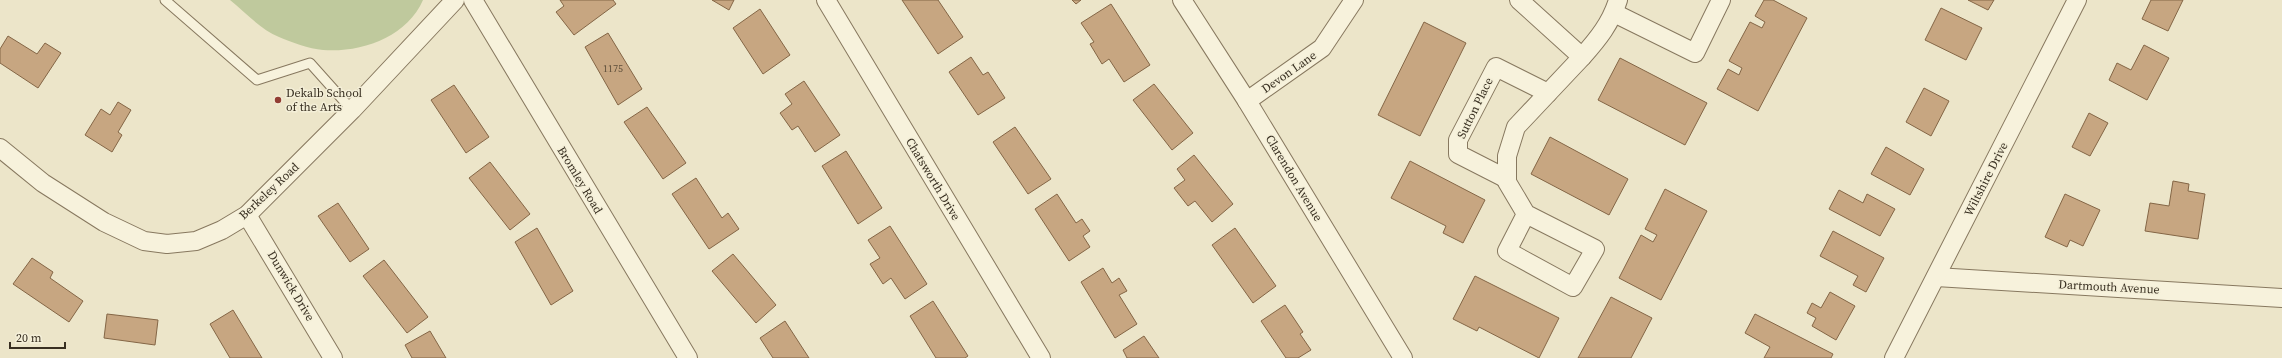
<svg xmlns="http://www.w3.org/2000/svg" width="2282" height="358" viewBox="0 0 2282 358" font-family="'Source Serif 4',serif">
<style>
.green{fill:#bfc99d}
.building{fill:#c7a681;stroke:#846646}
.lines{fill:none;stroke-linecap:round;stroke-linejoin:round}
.service-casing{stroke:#87785f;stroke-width:11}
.minor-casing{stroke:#87785f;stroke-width:20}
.service{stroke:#f7f2dc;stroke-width:9}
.minor{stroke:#f7f2dc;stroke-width:18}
.poi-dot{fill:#923d33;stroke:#f4efd8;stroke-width:1.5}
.labels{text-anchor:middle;stroke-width:3;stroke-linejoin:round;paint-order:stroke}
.number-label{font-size:10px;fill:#5c4d39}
.street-label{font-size:12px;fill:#382f21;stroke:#f4efd8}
.poi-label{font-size:12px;fill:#382f21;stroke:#f4efd8;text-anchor:start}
</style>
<rect width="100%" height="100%" fill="#ece5c9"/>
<path class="green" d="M 230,0 L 423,0 C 407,37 361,53 323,50 C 309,49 291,42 279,37 C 261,30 245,12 230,0 Z"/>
<g class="building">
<polygon points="560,0 613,0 616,4 574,35 556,12 564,6"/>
<polygon points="712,0 734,0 729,10"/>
<polygon points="902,0 938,0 963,37 938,54"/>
<polygon points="1072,0 1081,0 1076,4"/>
<polygon points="1764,0 1773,0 1807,18 1758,111 1717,89 1728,69 1739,75 1742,68 1729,61 1750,22 1762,28 1765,22 1755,16"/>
<polygon points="1968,0 1994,0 1988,10"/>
<polygon points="2151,0 2183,0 2168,31 2142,19"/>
<polygon points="1111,4 1150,65 1124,82 1109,59 1102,64 1090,44 1094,42 1081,23"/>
<polygon points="1941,8 1982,28 1966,60 1925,40"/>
<polygon points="760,9 790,55 763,74 733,28"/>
<polygon points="1424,22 1466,43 1420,136 1378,115"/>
<polygon points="608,33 642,89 618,105 585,47"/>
<polygon points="8,36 37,54 45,43 61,53 38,88 0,63 0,49"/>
<polygon points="2144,45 2169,58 2147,100 2109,80 2117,63 2131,70"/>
<polygon points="971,57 983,75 988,72 1005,98 978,115 949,72"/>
<polygon points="1620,58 1707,103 1685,145 1598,100"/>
<polygon points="804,81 840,135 815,152 798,126 792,130 780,113 792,104 785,94"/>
<polygon points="1154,84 1193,133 1172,150 1133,100"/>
<polygon points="454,85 489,137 466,153 431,100"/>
<polygon points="1924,88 1949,101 1931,136 1906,122"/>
<polygon points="118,102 131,110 118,132 122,135 112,152 85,135 101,109 110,115"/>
<polygon points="647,107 686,163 663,179 624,122"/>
<polygon points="2089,113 2108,123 2090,156 2072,147"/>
<polygon points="1015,127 1051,179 1028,194 993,142"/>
<polygon points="1550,137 1628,179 1609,215 1531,174"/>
<polygon points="1886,147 1924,169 1910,195 1871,174"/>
<polygon points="846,151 882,208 858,224 822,166"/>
<polygon points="1194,155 1233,204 1212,222 1195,201 1188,206 1174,188 1185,180 1177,169"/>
<polygon points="1410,161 1485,200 1463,243 1443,233 1446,226 1391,198"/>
<polygon points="490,162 530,214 510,230 469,178"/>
<polygon points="696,178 722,218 728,213 739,229 709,249 672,194"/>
<polygon points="2173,181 2189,184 2188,191 2205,194 2198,239 2145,231 2150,203 2169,206"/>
<polygon points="1665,189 1707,211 1661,300 1619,278 1641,235 1653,242 1657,235 1645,229"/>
<polygon points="1839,190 1863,203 1867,194 1895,209 1880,236 1829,209"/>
<polygon points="1057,194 1076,223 1082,219 1090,231 1083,236 1090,247 1069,261 1035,209"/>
<polygon points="2065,194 2100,210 2083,246 2070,240 2067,247 2045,237"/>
<polygon points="338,203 369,249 350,262 318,216"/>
<polygon points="890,226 927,284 905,299 891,278 883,284 870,264 880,258 868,240"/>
<polygon points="537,228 573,291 551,305 515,242"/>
<polygon points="1235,228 1276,286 1253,303 1212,245"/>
<polygon points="1833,231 1884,258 1866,292 1853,285 1858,276 1820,256"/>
<polygon points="733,254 776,305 756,323 712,271"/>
<polygon points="32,258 53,272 50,278 83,301 69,322 13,284"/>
<polygon points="384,260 428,317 407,333 363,276"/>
<polygon points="1103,268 1112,283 1119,278 1127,291 1119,295 1137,324 1115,338 1081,282"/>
<polygon points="1475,276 1559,318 1539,358 1479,327 1477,331 1453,319"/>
<polygon points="1830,292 1855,306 1836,340 1812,326 1816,318 1807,313 1812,303 1821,308"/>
<polygon points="1611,297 1652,318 1631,358 1578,358"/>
<polygon points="933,301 968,356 965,358 936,358 910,316"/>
<polygon points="1285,305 1303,332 1300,334 1311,350 1298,358 1286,358 1261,321"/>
<polygon points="233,310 262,358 230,358 210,324"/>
<polygon points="107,314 158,320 155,345 104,338"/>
<polygon points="1755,314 1833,354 1831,358 1764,358 1770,347 1745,333"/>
<polygon points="785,321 809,358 773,358 760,338"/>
<polygon points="430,331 446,358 412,358 405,345"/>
<polygon points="1144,336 1159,358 1127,358 1123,350"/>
</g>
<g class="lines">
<defs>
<polyline id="service" points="165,0 257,80 310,63 352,110"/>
<g id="minor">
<polyline points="473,0 688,358"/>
<polyline points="826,0 1041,358"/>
<polyline points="1182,0 1247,101 1403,358"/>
<polyline points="1519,0 1582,57 1516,127 1507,156 1507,182 1526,214 1595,249 1573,287 1507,251 1526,214"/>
<polyline points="1614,13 1695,53 1721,0"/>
<path d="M 1582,57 C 1598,39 1611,23 1618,0"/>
<polyline points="1247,101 1322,48 1354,0"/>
<polyline points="0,148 43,183 104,222 144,241 167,244 196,241 222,230 247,215 352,110 455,0"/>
<polyline points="1507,179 1458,154 1458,140 1496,67 1548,93"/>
<polyline points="247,215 333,358"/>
<polyline points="1936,277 2282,298"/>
<polyline points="1894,358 2077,0"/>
</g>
</defs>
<use href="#service" class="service-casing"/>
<use href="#minor" class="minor-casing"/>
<use href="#service" class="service"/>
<use href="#minor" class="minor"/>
</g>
<circle class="poi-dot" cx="278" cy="100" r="4"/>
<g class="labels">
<g class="number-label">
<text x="613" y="72">1175</text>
</g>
<g class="street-label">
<text transform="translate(1289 72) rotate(-35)" y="4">Devon Lane</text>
<text transform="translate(1475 108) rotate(-64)" y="4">Sutton Place</text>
<text transform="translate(1294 178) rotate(59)" y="4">Clarendon Avenue</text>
<text transform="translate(933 179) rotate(59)" y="4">Chatsworth Drive</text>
<text transform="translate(1986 179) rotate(-63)" y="4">Wiltshire Drive</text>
<text transform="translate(580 180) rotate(59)" y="4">Bromley Road</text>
<text transform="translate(269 191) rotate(-43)" y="4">Berkeley Road</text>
<text transform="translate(291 286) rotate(59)" y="4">Dunwick Drive</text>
<text transform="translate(2109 287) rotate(3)" y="4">Dartmouth Avenue</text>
</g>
<g class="poi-label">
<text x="286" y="97">Dekalb School<tspan x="286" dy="14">of the Arts</tspan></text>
</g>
</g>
<path d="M10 342v6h55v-6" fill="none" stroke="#382f21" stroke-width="2"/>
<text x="16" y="342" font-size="12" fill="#382f21" stroke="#f4efd8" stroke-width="3" paint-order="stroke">20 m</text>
</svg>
